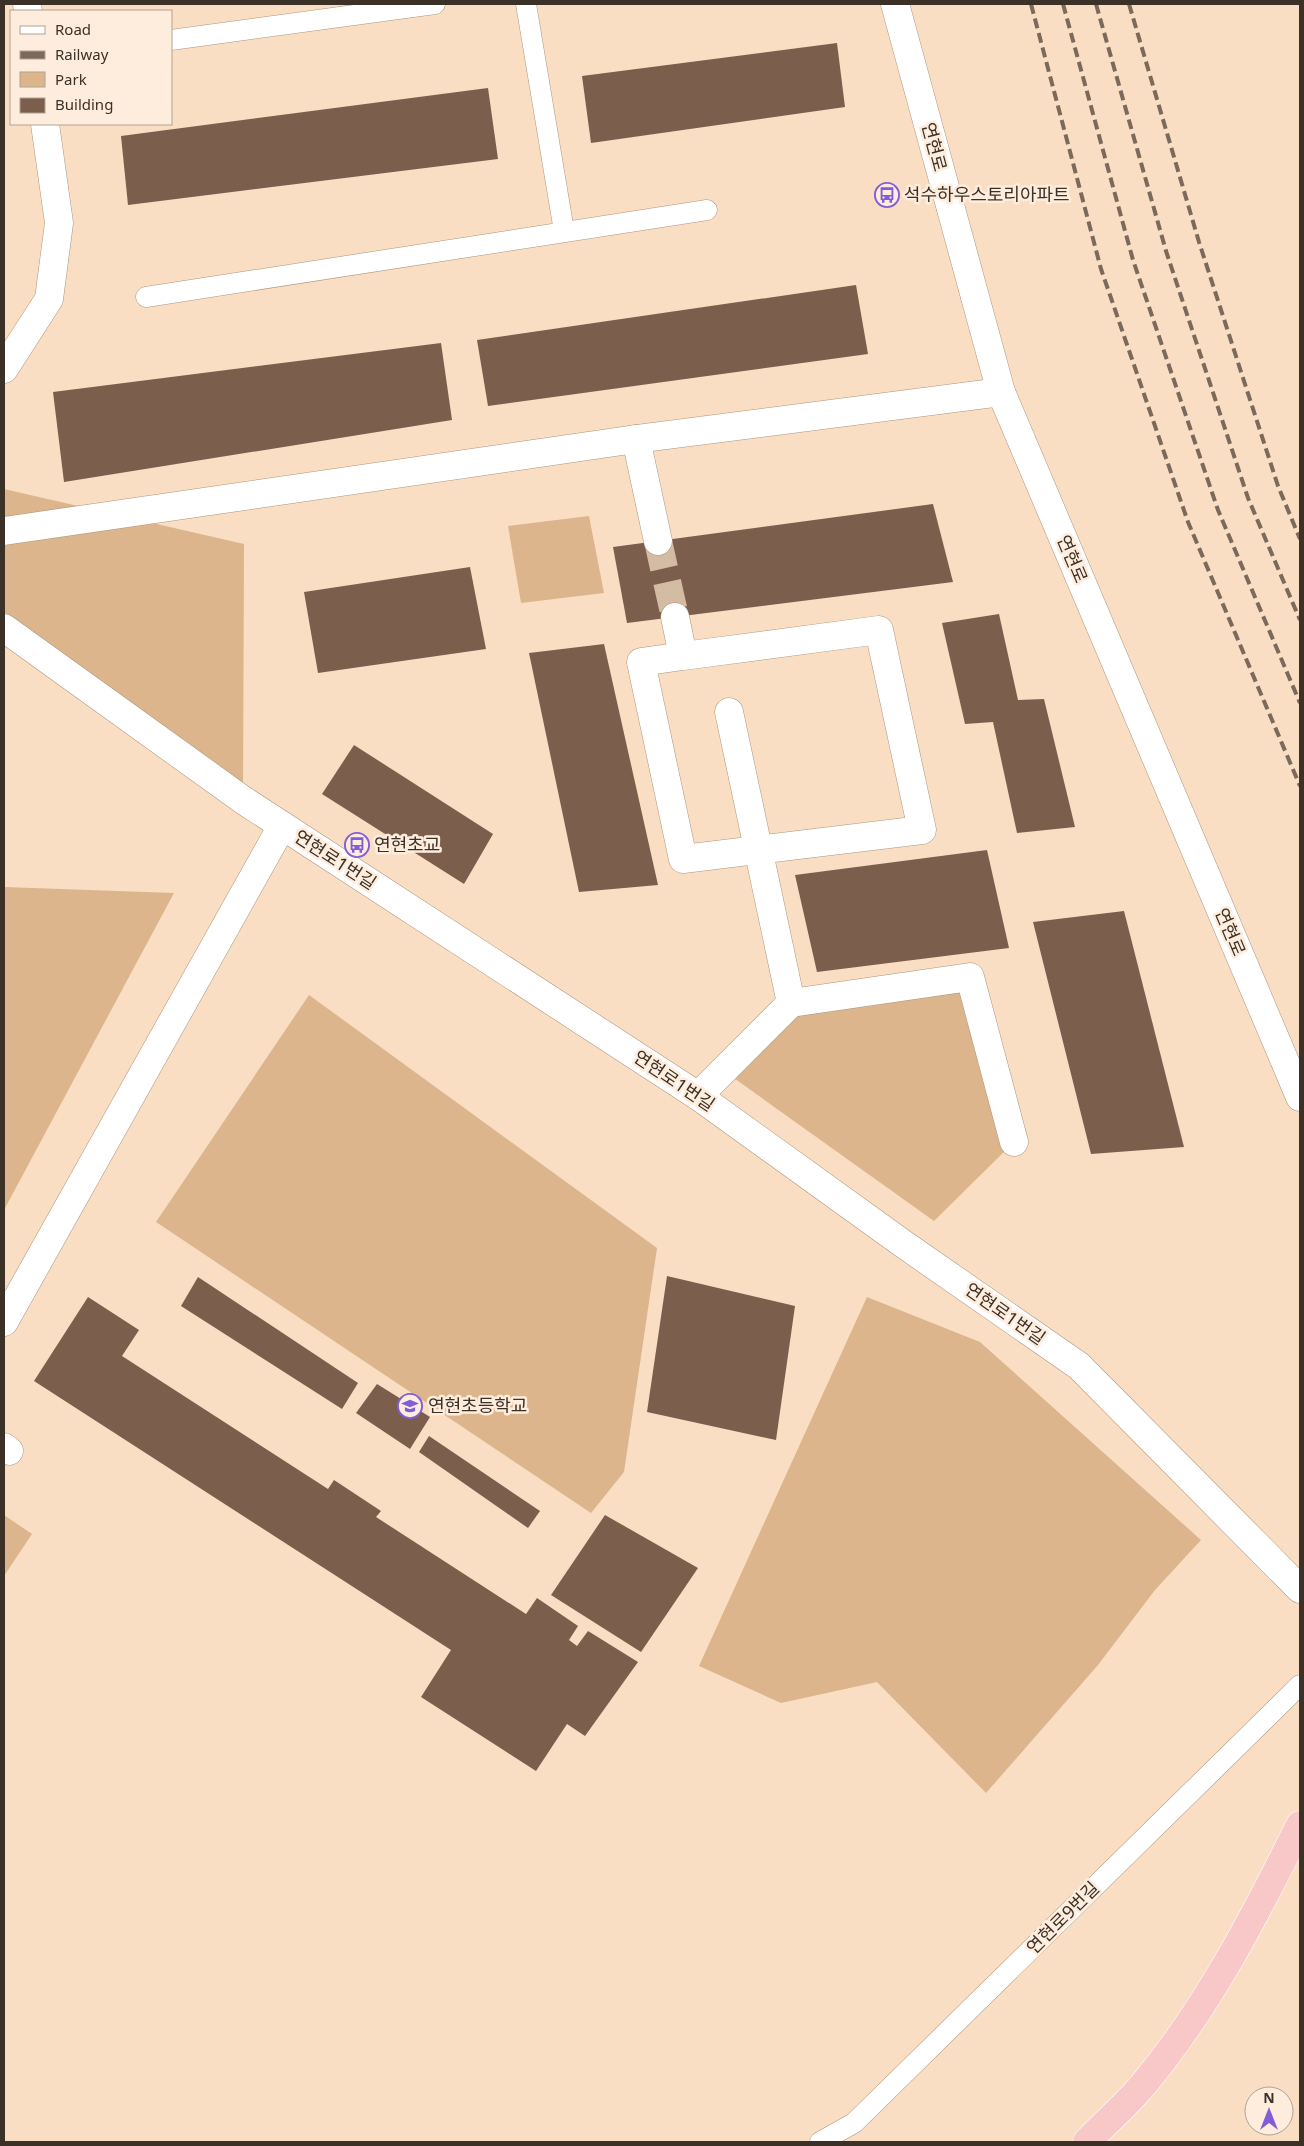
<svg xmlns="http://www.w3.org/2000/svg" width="1304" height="2146" viewBox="0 0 1304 2146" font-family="'Noto Sans','Noto Sans KR',sans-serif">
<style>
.green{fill:#dcb58c}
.building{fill:#7b5e4c}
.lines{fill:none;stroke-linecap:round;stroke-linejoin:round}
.street-tunnel{stroke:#d3bba4;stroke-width:28;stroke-dasharray:28 14;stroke-linecap:butt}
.lane-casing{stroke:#ae957c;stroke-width:21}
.street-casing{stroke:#ae957c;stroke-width:29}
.secondary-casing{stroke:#ae957c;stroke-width:29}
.highway-casing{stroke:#fff;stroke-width:29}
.lane{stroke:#fff;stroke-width:20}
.street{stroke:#fff;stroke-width:28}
.secondary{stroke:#fff;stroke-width:28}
.highway{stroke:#f8c8c9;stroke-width:28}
.rail{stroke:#7b6a5b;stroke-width:4;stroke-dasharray:10 5;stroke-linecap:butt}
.labels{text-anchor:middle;stroke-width:5;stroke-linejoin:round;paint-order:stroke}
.street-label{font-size:18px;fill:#3c3127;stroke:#feeddd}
.poi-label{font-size:18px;fill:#3c3127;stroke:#feeddd;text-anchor:start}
</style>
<rect width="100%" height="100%" fill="#f9dec3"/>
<g class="green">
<polygon points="4,489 244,544 243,800 4,628"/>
<polygon points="589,516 604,593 521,603 508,526"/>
<polygon points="4,887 174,893 4,1210"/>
<polygon points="970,977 1014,1142 934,1221 724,1071 791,1003"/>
<polygon points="309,995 657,1248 624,1472 591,1513 156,1222"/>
<polygon points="867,1297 980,1342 1201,1540 1155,1590 1098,1665 986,1793 877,1682 781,1703 699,1666"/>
<polygon points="4,1515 32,1534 4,1576"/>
</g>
<g class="building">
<polygon points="837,43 845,107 591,143 582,76"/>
<polygon points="488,88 498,159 128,205 121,136"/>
<polygon points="856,285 868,354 488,406 477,340"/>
<polygon points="441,343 452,420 64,482 53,392"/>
<polygon points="933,504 953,582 627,623 613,547"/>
<polygon points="470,567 486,649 318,673 304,592"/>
<polygon points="999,614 1018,700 1044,699 1075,827 1017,833 993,722 965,724 942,623"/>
<polygon points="604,644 658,885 579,892 529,653"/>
<polygon points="354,745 493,834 464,884 322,794"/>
<polygon points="987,850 1009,948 817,972 795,875"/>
<polygon points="1124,911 1184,1147 1091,1154 1033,922"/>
<polygon points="667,1276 795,1306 776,1440 647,1412"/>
<polygon points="198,1277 358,1383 342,1409 181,1306"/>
<polygon points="88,1297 139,1330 122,1356 328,1489 334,1480 381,1511 376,1517 526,1614 537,1598 578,1626 569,1640 577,1646 588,1631 638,1662 585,1736 567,1724 536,1771 421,1697 451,1650 34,1381"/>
<polygon points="377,1384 430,1417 410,1449 356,1413"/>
<polygon points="429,1436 540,1511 528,1528 419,1452"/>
<polygon points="605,1515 698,1568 641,1652 551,1595"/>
</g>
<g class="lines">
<polyline class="street-tunnel" points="658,541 675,617"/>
<defs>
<g id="lane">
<polyline points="526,4 564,231"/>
<polyline points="171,40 435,4"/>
<polyline points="146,297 707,210"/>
<polyline points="820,2142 854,2123 1300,1685"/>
</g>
<g id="street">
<polyline points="27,4 28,11"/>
<polyline points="4,369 49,299 59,223 45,124"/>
<polyline points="636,439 658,541"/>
<polyline points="675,617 683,656 641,662 683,859 922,830 879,630 683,656"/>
<polyline points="791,1003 970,977 1014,1142"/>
<polyline points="698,1096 791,1003 729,712"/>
<polyline points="4,1322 282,826"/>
<polyline points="4,1447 9,1451"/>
</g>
<g id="secondary">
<polyline points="895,4 1001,392 1300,1097"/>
<polyline points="4,531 636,439 1001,392"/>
<polyline points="4,628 243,800 698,1096 902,1243 1079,1366 1300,1589"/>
</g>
<path id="highway" d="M 1087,2142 C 1105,2123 1126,2105 1143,2085 C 1208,2007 1255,1916 1300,1825"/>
</defs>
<use href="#lane" class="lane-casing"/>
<use href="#street" class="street-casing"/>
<use href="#secondary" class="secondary-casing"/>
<use href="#highway" class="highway-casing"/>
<use href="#lane" class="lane"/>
<use href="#street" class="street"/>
<use href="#secondary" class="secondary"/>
<use href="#highway" class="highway"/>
<g class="rail">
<polyline points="1031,4 1101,269 1188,522 1300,786"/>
<polyline points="1063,4 1133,260 1218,510 1300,703"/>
<polyline points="1096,4 1166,251 1248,498 1300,620"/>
<polyline points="1129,4 1199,242 1278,486 1300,539"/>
</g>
</g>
<defs>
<symbol id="bus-ring" viewBox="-11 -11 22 22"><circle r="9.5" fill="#feeddd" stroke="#815ed9" stroke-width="1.5"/><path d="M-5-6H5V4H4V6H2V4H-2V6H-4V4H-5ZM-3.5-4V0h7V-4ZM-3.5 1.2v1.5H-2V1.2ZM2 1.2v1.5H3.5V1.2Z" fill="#815ed9"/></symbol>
<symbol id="school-ring" viewBox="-11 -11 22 22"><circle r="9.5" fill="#feeddd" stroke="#815ed9" stroke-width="1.5"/><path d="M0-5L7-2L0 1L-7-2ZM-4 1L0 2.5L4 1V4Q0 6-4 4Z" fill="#815ed9"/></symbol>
</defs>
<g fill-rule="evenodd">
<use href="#bus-ring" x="873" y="181" width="28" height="28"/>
<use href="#bus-ring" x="343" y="831" width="28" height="28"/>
<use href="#school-ring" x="396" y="1392" width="28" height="28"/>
</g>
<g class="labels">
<g class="street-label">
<text transform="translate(934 147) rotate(75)" y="6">연현로</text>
<text transform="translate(1072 559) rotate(67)" y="6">연현로</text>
<text transform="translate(335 860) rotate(33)" y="6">연현로1번길</text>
<text transform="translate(1230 932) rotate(67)" y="6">연현로</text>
<text transform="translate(674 1081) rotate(34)" y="6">연현로1번길</text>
<text transform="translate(1005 1314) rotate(35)" y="6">연현로1번길</text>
<text transform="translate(1063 1918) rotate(-45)" y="6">연현로9번길</text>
</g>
<g class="poi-label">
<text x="904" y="201">석수하우스토리아파트</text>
<text x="374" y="851">연현초교</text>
<text x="428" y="1412">연현초등학교</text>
</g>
</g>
<rect width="1304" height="2146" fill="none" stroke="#3c3127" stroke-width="10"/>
<rect x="10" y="10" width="162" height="115" fill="#feeddd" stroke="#b0a294"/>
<rect x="20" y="26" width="25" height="8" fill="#ffffff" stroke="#b0a294"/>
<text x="55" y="35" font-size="15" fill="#3c3127">Road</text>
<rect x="20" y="51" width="25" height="8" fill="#7b6a5b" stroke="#b0a294"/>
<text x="55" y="60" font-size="15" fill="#3c3127">Railway</text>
<rect x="20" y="72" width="25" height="15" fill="#dcb58c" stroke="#b0a294"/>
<text x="55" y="85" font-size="15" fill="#3c3127">Park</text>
<rect x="20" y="98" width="25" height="15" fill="#7b5e4c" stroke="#b0a294"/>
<text x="55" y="110" font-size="15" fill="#3c3127">Building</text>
<g transform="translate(1269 2111)"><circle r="24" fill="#feeddd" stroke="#b0a294"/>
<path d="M0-4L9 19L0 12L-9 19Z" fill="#815ed9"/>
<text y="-8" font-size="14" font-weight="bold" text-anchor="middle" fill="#3c3127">N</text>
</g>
</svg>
